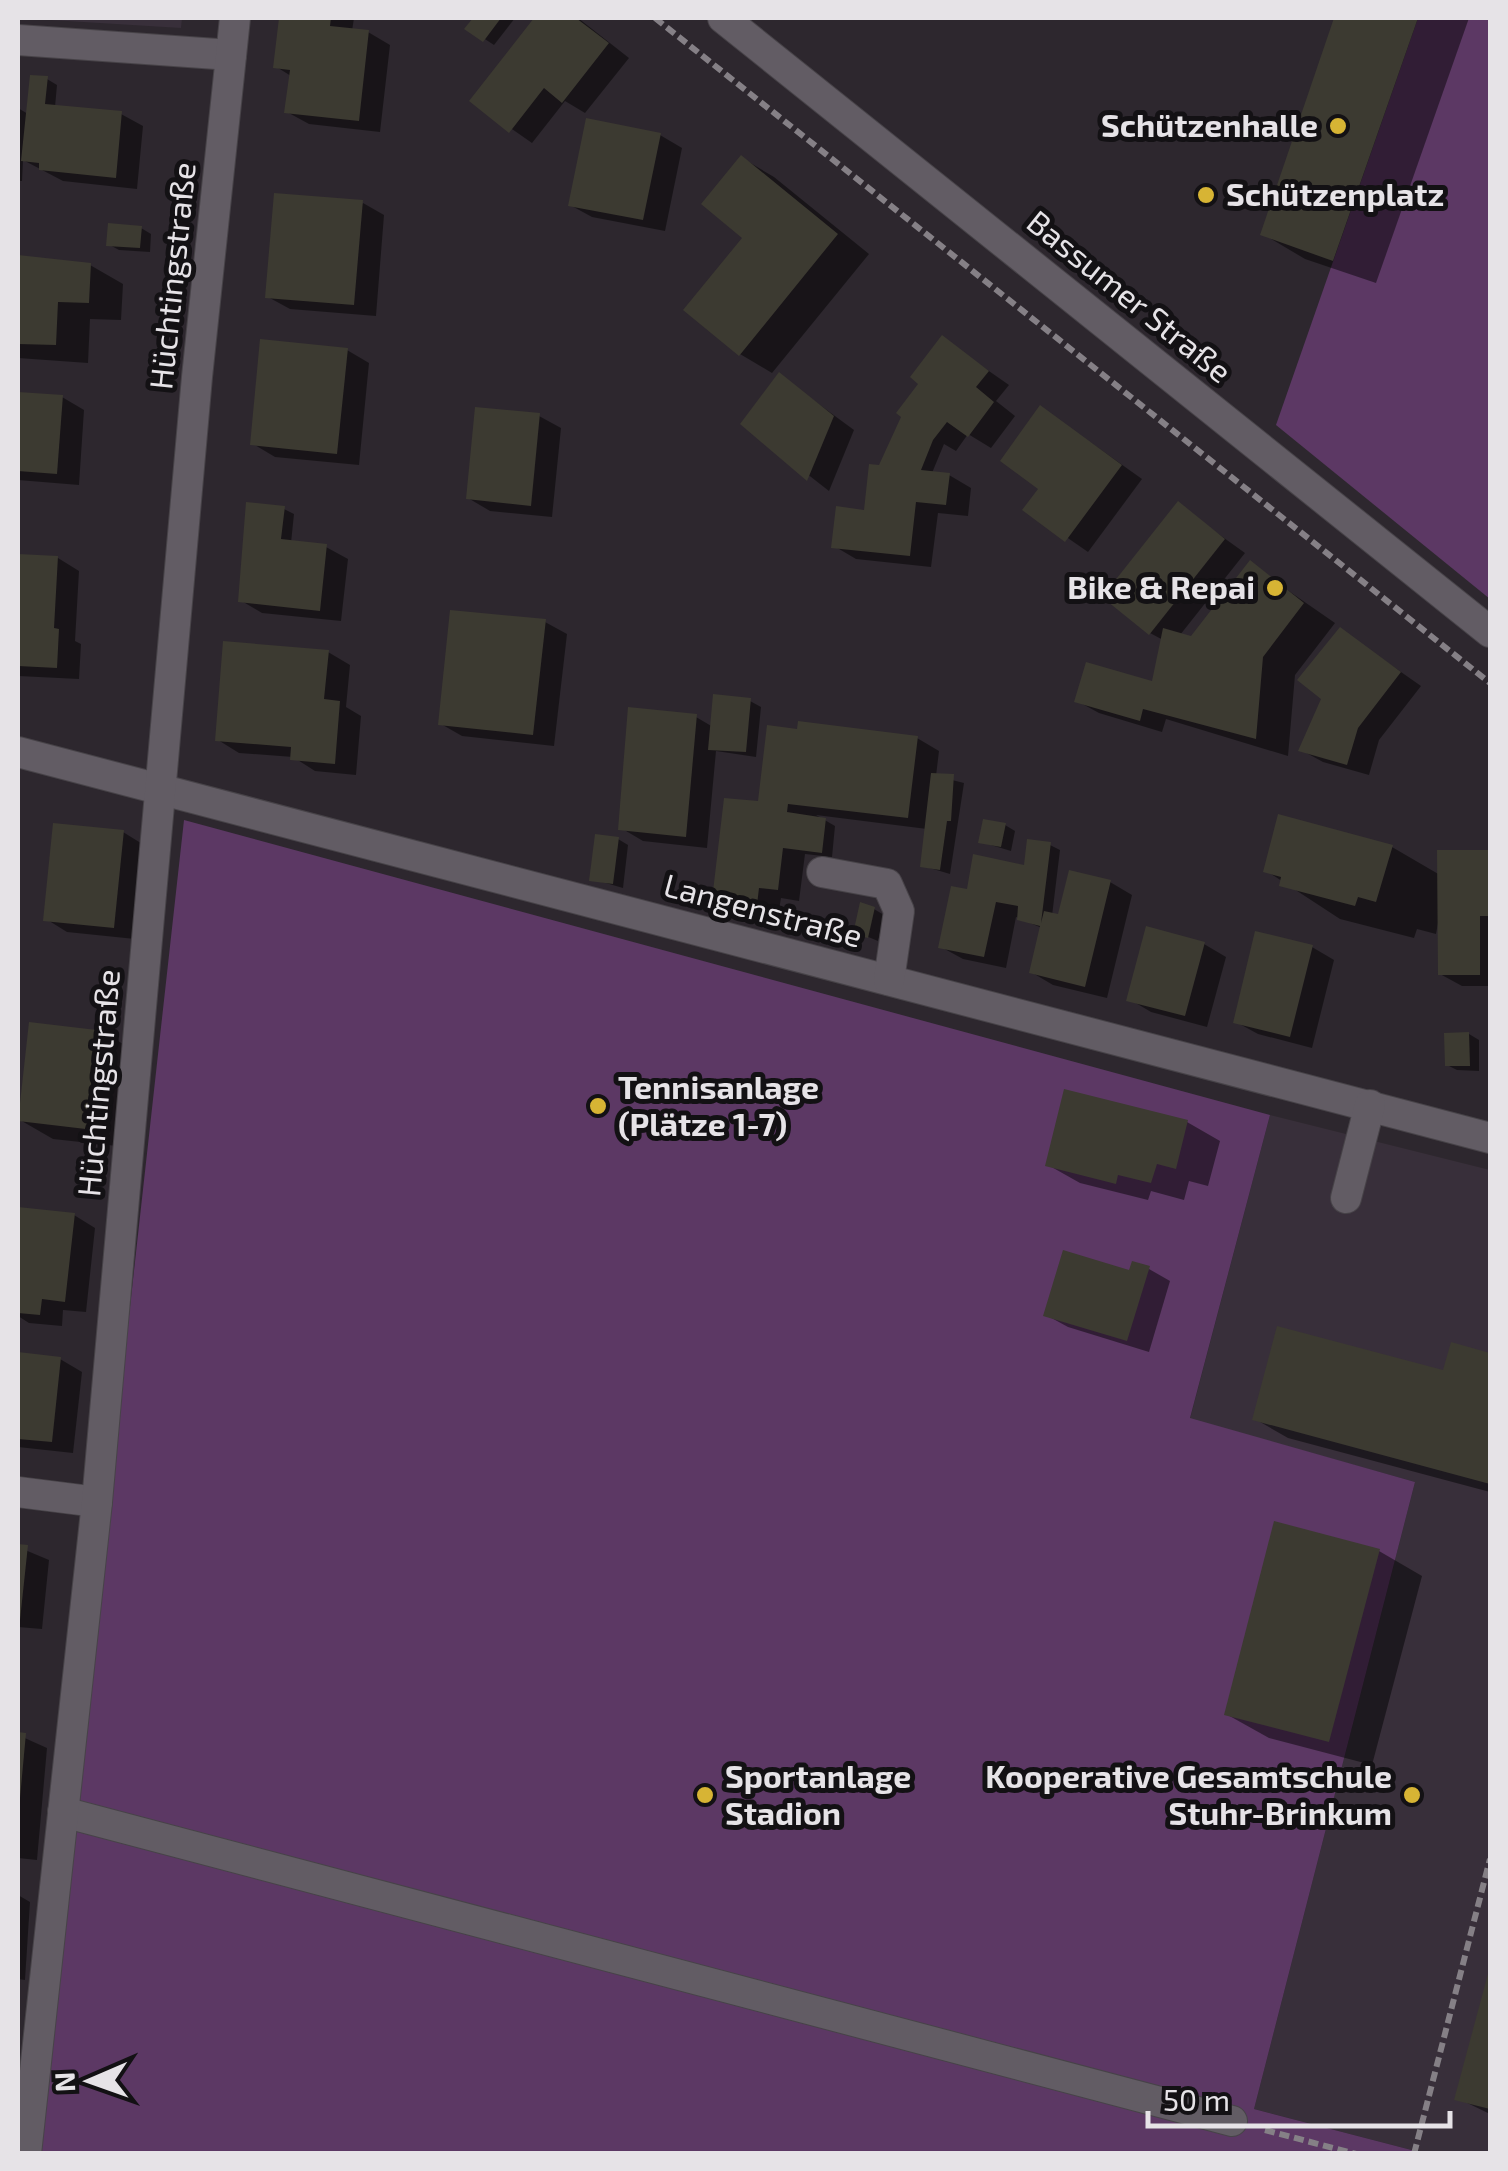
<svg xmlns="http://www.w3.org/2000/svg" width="1508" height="2171" viewBox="0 0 1508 2171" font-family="'Exo 2',sans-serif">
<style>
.built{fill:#382f3a}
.green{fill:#5c3864}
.shadow{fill:#0007}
.building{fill:#3c3a31}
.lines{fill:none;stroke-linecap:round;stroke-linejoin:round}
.minor-casing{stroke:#474348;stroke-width:32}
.path{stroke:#858086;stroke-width:6;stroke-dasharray:10 5;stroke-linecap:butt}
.minor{stroke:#625c64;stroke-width:30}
.poi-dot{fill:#d7b434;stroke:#131114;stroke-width:4}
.labels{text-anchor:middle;stroke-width:10;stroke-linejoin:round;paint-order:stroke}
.poi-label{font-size:32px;font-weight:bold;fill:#e6e3e7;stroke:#131114;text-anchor:end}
.street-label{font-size:32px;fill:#e6e3e7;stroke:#131114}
</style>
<rect width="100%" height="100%" fill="#2d272e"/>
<g class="built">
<polygon points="18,18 182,18 181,28"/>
<polygon points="1270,1115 1490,1170 1490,2153 1423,2153 1254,2109 1415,1482 1190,1419"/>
</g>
<g class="green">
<polygon points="1418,18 1490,18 1490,599 1276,425"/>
<polygon points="184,820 1270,1115 1190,1418 1415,1482 1254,2109 1423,2153 36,2154"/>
</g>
<g class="shadow">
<polygon points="281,18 354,18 352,31 368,32 390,45 380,132 309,124 287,112 291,76 275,66"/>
<polygon points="476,18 515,18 494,45 468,28"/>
<polygon points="538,18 578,18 629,58 585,113 565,101 532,143 472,101"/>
<polygon points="1336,18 1469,18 1376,283 1305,259 1263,234"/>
<polygon points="47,79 57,85 55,107 121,114 143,126 137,189 63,181 23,160 22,181 18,181 18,108 28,114"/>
<polygon points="660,135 682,148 665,231 592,217 570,205"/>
<polygon points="742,158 774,177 869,254 772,373 740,354 746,237"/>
<polygon points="363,203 384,215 376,316 290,309 268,297"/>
<polygon points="141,228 151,234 150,252 119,250 108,244"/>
<polygon points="18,259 90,265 123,284 121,320 90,319 88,363 18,358"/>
<polygon points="943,339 1009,385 996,401 1015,416 991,448 968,434 956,451 944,444 932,473 949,475 971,488 968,516 938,513 931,567 856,559 834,546 866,513 890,469"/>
<polygon points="347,350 369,363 359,465 275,457 253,444"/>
<polygon points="779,375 854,430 829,491 743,424"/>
<polygon points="18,394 62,397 84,410 79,485 18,480"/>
<polygon points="539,416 561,428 552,517 490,511 468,498"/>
<polygon points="1090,442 1142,479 1088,552 1026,509"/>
<polygon points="1178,505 1245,553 1180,635 1192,638 1250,564 1335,623 1295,675 1288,756 1166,719 1162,732 1099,713 1077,701 1152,684 1163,640 1150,633"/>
<polygon points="284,509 294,514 291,543 326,547 348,559 341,621 262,613 240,600"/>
<polygon points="18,556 58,558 79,571 75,641 81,644 79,679 18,676"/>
<polygon points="545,622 567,634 554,746 462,736 441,724"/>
<polygon points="1341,630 1421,686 1379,740 1369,775 1323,762 1301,750 1324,698"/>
<polygon points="328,652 350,665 346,707 361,716 356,775 315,771 293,757 239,753 218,740"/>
<polygon points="750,701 761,707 756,757 716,751 707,848 643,841 621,828 696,717 713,727"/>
<polygon points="917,738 939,751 936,776 964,783 950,874 923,866 927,829 816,815 835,826 832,857 805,854 799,901 781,898 778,916 736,911 715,899 760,804"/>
<polygon points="1005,825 1015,831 1011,851 981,842"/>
<polygon points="123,832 144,845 135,939 67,932 46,919"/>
<polygon points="618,839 628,845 623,888 592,879"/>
<polygon points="1050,845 1060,850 1052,916 1060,917 1110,882 1132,895 1107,998 1053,985 1031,972 1042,928 1016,917 1006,968 963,959 941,947 969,892 1026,868"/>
<polygon points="1392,847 1440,875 1440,853 1490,853 1490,986 1462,986 1440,974 1438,923 1436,934 1417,929 1414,938 1340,919 1265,870"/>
<polygon points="874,909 884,915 878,941 856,932"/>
<polygon points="1204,944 1226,957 1207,1027 1151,1012 1129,999"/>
<polygon points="1312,947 1334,960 1312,1048 1258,1034 1236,1022"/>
<polygon points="104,1033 137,1052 126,1147 53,1139 20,1120"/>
<polygon points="1469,1034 1479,1040 1479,1071 1457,1070 1447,1065"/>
<polygon points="1187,1122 1220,1141 1208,1186 1189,1181 1184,1200 1151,1191 1148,1200 1080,1183 1048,1165"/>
<polygon points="18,1210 74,1215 95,1228 86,1312 63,1310 62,1326 29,1323 18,1316"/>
<polygon points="1149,1269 1170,1281 1149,1352 1068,1327 1046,1315"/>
<polygon points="1453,1345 1490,1355 1490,1492 1288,1438 1255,1419 1445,1373"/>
<polygon points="18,1355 60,1359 82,1372 73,1453 18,1447"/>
<polygon points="18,1547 49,1560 42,1629 18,1627"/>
<polygon points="1379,1551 1422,1576 1372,1765 1269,1738 1226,1714"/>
<polygon points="18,1735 47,1748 37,1860 18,1858"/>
<polygon points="18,1895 30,1902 25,1980 18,1979"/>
<polygon points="1490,1975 1490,2114 1457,2098"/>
</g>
<g class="building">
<polygon points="279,18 331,18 330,26 369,30 359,121 284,113 290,70 273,68"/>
<polygon points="473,18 501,18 483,42 464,29"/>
<polygon points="534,18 576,18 609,43 562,103 544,88 509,133 469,101"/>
<polygon points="1334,18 1418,18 1333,261 1260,235"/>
<polygon points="30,75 48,76 45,104 122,111 116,178 39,170 39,163 21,161"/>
<polygon points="586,118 661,133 643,220 568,206"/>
<polygon points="741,155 838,234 739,356 683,310 742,238 701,204"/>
<polygon points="274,193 363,200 354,305 265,298"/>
<polygon points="108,223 142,226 140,248 106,246"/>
<polygon points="18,255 91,263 89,303 58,302 56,345 18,344"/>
<polygon points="942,335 989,371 976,387 994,402 968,437 947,422 933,440 921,470 950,473 946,505 916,502 910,556 831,548 836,506 864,510 869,464 879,465 901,417 896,413 918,384 910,377"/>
<polygon points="260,339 348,348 337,454 250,445"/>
<polygon points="779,372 834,416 807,481 740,424"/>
<polygon points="18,392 63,395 57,474 18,471"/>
<polygon points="1040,405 1122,465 1065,542 1022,510 1038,489 1000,461"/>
<polygon points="475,407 540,413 531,506 466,499"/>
<polygon points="1178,501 1225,539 1149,635 1102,597"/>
<polygon points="246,502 285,506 281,539 327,544 320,611 238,602"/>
<polygon points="18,554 58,556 54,628 59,629 57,668 18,666"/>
<polygon points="1250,560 1304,603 1263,657 1256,739 1143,709 1140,721 1074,702 1086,662 1152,681 1163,628 1191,636"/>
<polygon points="450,610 546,619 533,735 438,725"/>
<polygon points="1340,627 1401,672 1358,728 1347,765 1298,751 1321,699 1297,680"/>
<polygon points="223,641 329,650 324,699 340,701 335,764 290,760 291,747 215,741"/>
<polygon points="713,694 751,698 746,752 708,750"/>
<polygon points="628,707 697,714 686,837 618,830"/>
<polygon points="798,721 918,736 908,818 788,804 787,812 826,818 822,853 783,848 778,890 759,888 757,905 712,900 724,798 758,801 767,725 797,729"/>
<polygon points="931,773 954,774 951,821 947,821 940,870 920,867"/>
<polygon points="1278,814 1393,845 1376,902 1358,897 1355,906 1279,886 1281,877 1263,872"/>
<polygon points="983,819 1006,823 1001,847 978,843"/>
<polygon points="53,823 124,830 114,928 43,921"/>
<polygon points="595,834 619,837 613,884 589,881"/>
<polygon points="1027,839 1051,842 1041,923 1044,911 1058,914 1069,870 1111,880 1085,987 1029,973 1040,926 1017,920 1018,906 996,902 984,957 938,948 951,886 967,889 973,854 1024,865"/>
<polygon points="1437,850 1490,850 1490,916 1480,916 1480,975 1438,975"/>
<polygon points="860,902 875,907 868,938 853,934"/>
<polygon points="1146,926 1205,942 1185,1016 1126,1001"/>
<polygon points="1255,931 1313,945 1290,1037 1233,1023"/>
<polygon points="29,1022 105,1031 94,1130 18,1121"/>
<polygon points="1469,1032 1470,1066 1445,1066 1444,1033"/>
<polygon points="1064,1089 1188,1120 1176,1169 1157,1164 1151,1183 1118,1175 1116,1184 1045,1166"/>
<polygon points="18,1207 75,1213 65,1302 42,1299 40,1315 18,1313"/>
<polygon points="1063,1250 1129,1270 1132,1261 1150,1266 1127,1341 1043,1316"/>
<polygon points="1277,1326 1443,1370 1451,1342 1490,1353 1490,1484 1252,1420"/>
<polygon points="18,1352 61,1357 52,1442 18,1439"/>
<polygon points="1274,1521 1380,1549 1329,1742 1224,1715"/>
<polygon points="18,1544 28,1545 20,1620 18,1620"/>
<polygon points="18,1732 26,1733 20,1798 18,1797"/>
<polygon points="1489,1970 1490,1970 1490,2109 1454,2100"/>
</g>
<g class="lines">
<defs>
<g id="minor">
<polyline points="723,18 1490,632"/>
<polyline points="18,40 231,55"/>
<polyline points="18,752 1490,1138"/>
<polyline points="822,872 887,884 899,911 889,980"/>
<polyline points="1346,1198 1370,1105"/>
<polyline points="18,1492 97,1502"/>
<polyline points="63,1812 1232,2121"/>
<polyline points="26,2154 97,1502 197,377 235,18"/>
</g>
</defs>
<use href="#minor" class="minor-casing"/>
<g class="path">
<polyline points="655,18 1490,683"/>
<polyline points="1265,2130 1356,2154"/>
<polyline points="1414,2154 1490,1859"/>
</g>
<use href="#minor" class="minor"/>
</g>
<g class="poi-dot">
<circle cx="1338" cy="126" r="10"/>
<circle cx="1206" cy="195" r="10"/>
<circle cx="1275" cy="588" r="10"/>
<circle cx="598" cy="1106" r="10"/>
<circle cx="705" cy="1795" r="10"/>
<circle cx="1412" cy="1795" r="10"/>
</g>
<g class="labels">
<g class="poi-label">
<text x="1318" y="137">Schützenhalle</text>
<text x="1226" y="206" text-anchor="start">Schützenplatz</text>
<text x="1255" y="599">Bike &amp; Repai</text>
<text x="618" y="1099" text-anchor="start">Tennisanlage<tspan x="618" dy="37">(Plätze 1-7)</tspan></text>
<text x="725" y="1788" text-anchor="start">Sportanlage<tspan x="725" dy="37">Stadion</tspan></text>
<text x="1392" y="1788">Kooperative Gesamtschule<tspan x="1392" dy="37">Stuhr-Brinkum</tspan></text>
</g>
<g class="street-label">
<text transform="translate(173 276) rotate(-84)" y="11">Hüchtingstraße</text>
<text transform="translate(1129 297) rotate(39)" y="11">Bassumer Straße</text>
<text transform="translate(763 911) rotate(15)" y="11">Langenstraße</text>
<text transform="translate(99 1083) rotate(-85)" y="11">Hüchtingstraße</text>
</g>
</g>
<rect width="1508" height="2171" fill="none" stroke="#e6e3e7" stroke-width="40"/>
<g transform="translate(90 2081) rotate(268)" stroke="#131114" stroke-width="8" paint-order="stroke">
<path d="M0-8L18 38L0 25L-18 38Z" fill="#e6e3e7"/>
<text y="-15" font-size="28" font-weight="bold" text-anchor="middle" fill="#e6e3e7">N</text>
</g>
<path d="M1148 2111v15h302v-15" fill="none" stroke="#e6e3e7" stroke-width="5"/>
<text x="1163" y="2111" font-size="30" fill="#e6e3e7" stroke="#131114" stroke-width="8" paint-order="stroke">50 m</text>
</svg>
